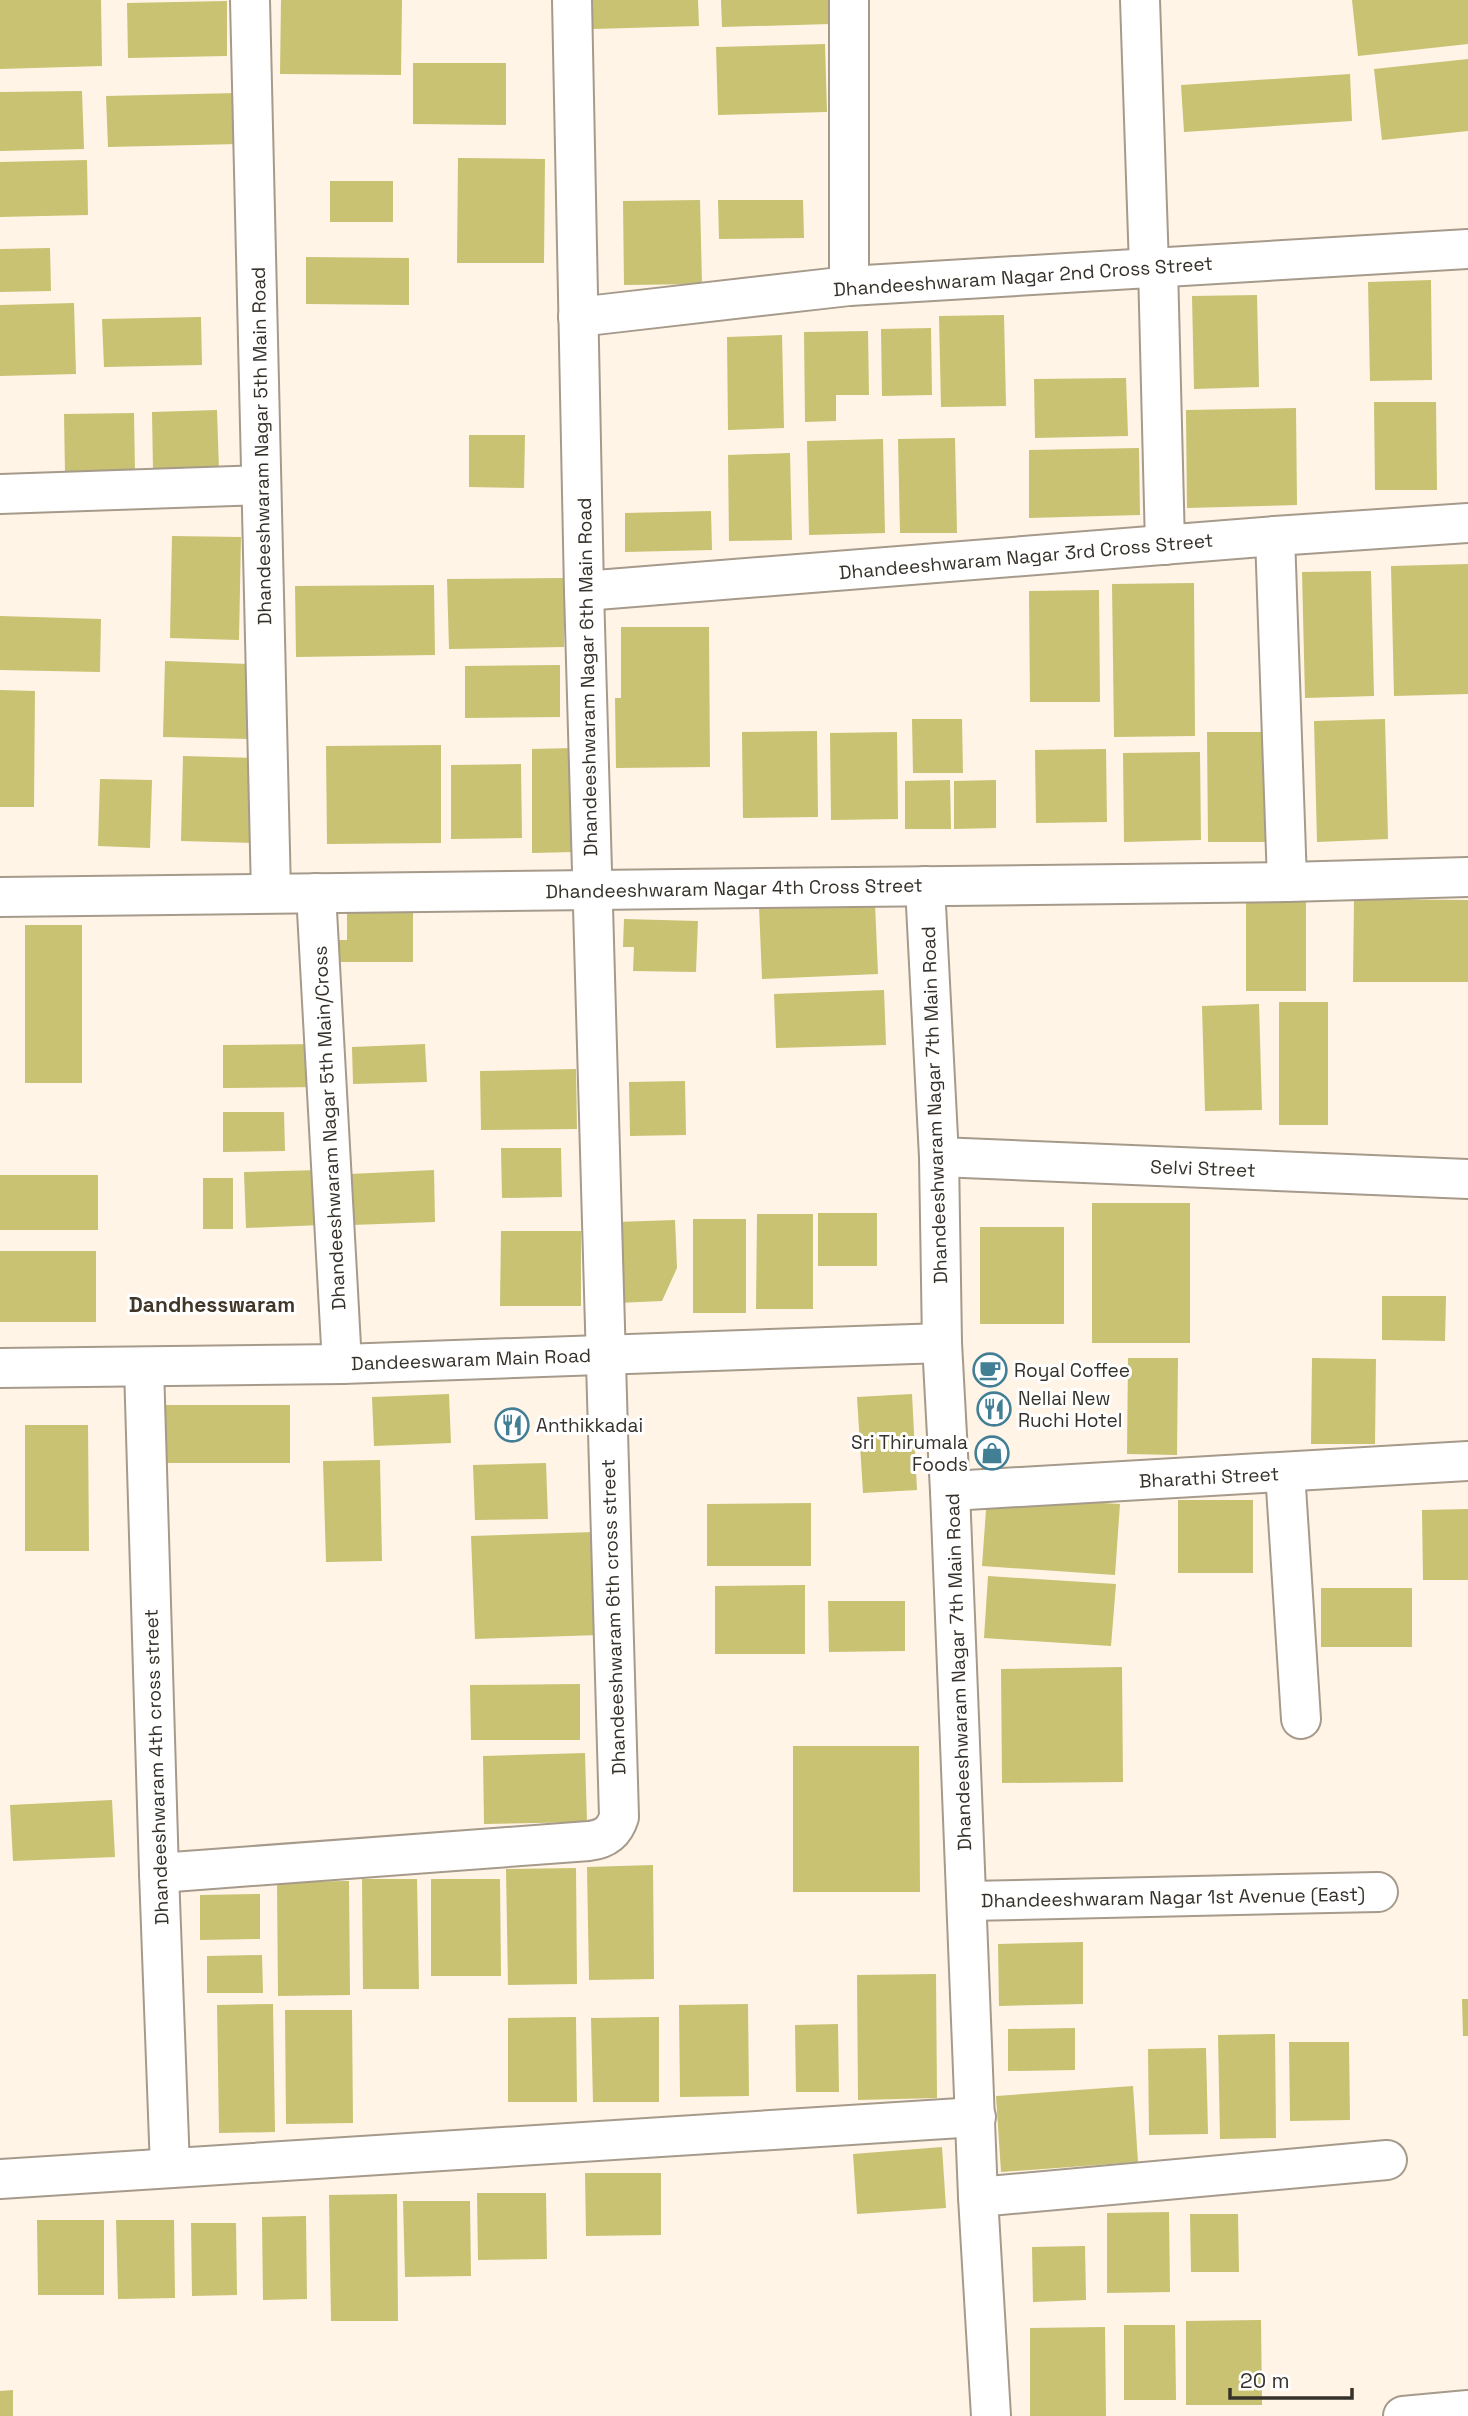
<svg xmlns="http://www.w3.org/2000/svg" width="1468" height="2416" viewBox="0 0 1468 2416" font-family="'Space Grotesk',sans-serif">
<style>
.building{fill:#c8c272}
.lines{fill:none;stroke-linecap:round;stroke-linejoin:round}
.minor-casing{stroke:#a69a8b;stroke-width:42}
.minor{stroke:#fff;stroke-width:38}
.labels{text-anchor:middle;stroke-width:6;stroke-linejoin:round;paint-order:stroke}
.street-label{font-size:19px;fill:#36312a;stroke:#fff}
.poi-label{font-size:19px;fill:#36312a;stroke:#fff;text-anchor:start}
.neighbourhood-label{font-size:21px;font-weight:bold;fill:#413729;stroke:#fff}
</style>
<rect width="100%" height="100%" fill="#fff4e6"/>
<g class="building">
<polygon points="0,0 101,0 102,66 0,69"/>
<polygon points="281,0 402,0 401,75 280,74"/>
<polygon points="592,0 698,0 699,26 593,29"/>
<polygon points="721,0 831,0 831,24 722,27"/>
<polygon points="1352,0 1468,0 1468,44 1358,56"/>
<polygon points="227,1 227,56 128,58 127,3"/>
<polygon points="825,44 827,112 718,115 716,47"/>
<polygon points="1468,59 1468,131 1382,140 1374,69"/>
<polygon points="413,63 506,63 506,125 413,124"/>
<polygon points="1350,74 1352,121 1184,132 1181,85"/>
<polygon points="82,91 84,149 0,151 0,92"/>
<polygon points="238,93 239,144 108,147 106,96"/>
<polygon points="458,158 545,159 544,263 457,263"/>
<polygon points="87,160 88,215 0,217 0,162"/>
<rect x="330" y="181" width="63" height="41"/>
<polygon points="700,200 702,284 624,285 623,201"/>
<polygon points="718,200 803,200 804,238 719,239"/>
<polygon points="50,248 51,291 0,292 0,249"/>
<polygon points="306,257 409,258 409,305 306,304"/>
<polygon points="1431,280 1432,380 1370,381 1368,282"/>
<polygon points="1257,295 1259,387 1194,389 1192,296"/>
<polygon points="74,303 76,374 0,376 0,305"/>
<polygon points="1004,315 1006,406 941,407 939,316"/>
<polygon points="201,317 202,365 104,367 102,319"/>
<polygon points="931,328 932,395 882,396 881,329"/>
<polygon points="868,331 869,395 836,395 836,421 805,422 804,332"/>
<polygon points="782,335 784,428 728,430 727,337"/>
<polygon points="1126,378 1128,436 1035,438 1034,379"/>
<polygon points="1374,402 1436,402 1437,490 1375,490"/>
<polygon points="1296,408 1297,505 1187,508 1186,410"/>
<polygon points="217,410 219,470 153,471 152,412"/>
<polygon points="134,413 135,473 65,474 64,414"/>
<polygon points="469,435 525,435 524,488 469,487"/>
<polygon points="955,438 957,533 900,533 898,439"/>
<polygon points="883,439 885,533 809,535 807,441"/>
<polygon points="1139,448 1140,515 1029,518 1029,450"/>
<polygon points="790,453 792,540 729,541 728,455"/>
<polygon points="711,511 712,550 625,552 625,513"/>
<polygon points="172,536 241,537 239,640 170,638"/>
<polygon points="1468,564 1468,694 1394,696 1391,566"/>
<polygon points="1371,571 1374,696 1305,698 1302,572"/>
<polygon points="564,578 564,647 449,649 447,579"/>
<polygon points="1194,583 1195,736 1114,737 1112,584"/>
<polygon points="434,585 435,655 296,657 295,586"/>
<polygon points="1099,590 1100,702 1030,702 1029,591"/>
<polygon points="0,616 101,619 100,672 0,670"/>
<polygon points="621,627 709,627 710,767 616,768 615,698 621,698"/>
<polygon points="165,661 249,664 248,739 163,737"/>
<polygon points="560,665 560,717 465,718 465,666"/>
<polygon points="0,690 35,691 34,807 0,807"/>
<polygon points="912,719 962,719 963,773 913,773"/>
<polygon points="1385,719 1388,839 1317,842 1314,721"/>
<polygon points="817,731 818,817 743,818 742,732"/>
<polygon points="897,732 898,819 831,820 830,733"/>
<polygon points="1207,732 1273,732 1274,842 1208,842"/>
<polygon points="441,745 441,843 327,844 326,746"/>
<polygon points="573,748 574,852 532,853 532,749"/>
<polygon points="1106,749 1107,822 1036,823 1035,750"/>
<polygon points="1200,752 1201,840 1124,842 1123,753"/>
<polygon points="183,756 257,758 255,843 181,841"/>
<polygon points="521,764 522,838 451,839 451,765"/>
<polygon points="100,779 152,780 150,848 98,846"/>
<polygon points="950,780 951,829 905,829 905,781"/>
<polygon points="996,780 996,828 954,829 954,781"/>
<rect x="1246" y="898" width="60" height="93"/>
<polygon points="1354,899 1468,900 1468,982 1353,982"/>
<polygon points="875,903 878,974 762,979 759,907"/>
<polygon points="347,913 413,913 413,962 328,962 328,940 347,940"/>
<polygon points="624,919 698,921 696,972 633,971 634,947 623,947"/>
<rect x="25" y="925" width="57" height="158"/>
<polygon points="884,990 886,1045 776,1048 774,994"/>
<rect x="1279" y="1002" width="49" height="123"/>
<polygon points="1259,1004 1262,1110 1205,1111 1202,1006"/>
<polygon points="318,1044 319,1087 223,1088 223,1045"/>
<polygon points="425,1044 427,1082 353,1084 352,1047"/>
<polygon points="576,1069 577,1129 481,1130 480,1071"/>
<polygon points="685,1081 686,1135 630,1136 629,1082"/>
<polygon points="223,1112 284,1112 285,1151 223,1152"/>
<polygon points="501,1148 561,1148 562,1197 502,1198"/>
<polygon points="320,1170 322,1225 246,1228 244,1172"/>
<polygon points="434,1170 435,1222 352,1225 350,1174"/>
<rect x="0" y="1175" width="98" height="55"/>
<rect x="203" y="1178" width="30" height="51"/>
<rect x="1092" y="1203" width="98" height="140"/>
<rect x="818" y="1213" width="59" height="53"/>
<polygon points="757,1214 813,1214 813,1309 756,1309"/>
<rect x="693" y="1219" width="53" height="94"/>
<polygon points="675,1220 677,1268 662,1301 617,1303 615,1222"/>
<rect x="980" y="1227" width="84" height="97"/>
<polygon points="501,1231 581,1231 581,1306 500,1306"/>
<rect x="0" y="1251" width="96" height="71"/>
<polygon points="1382,1296 1446,1296 1445,1341 1382,1340"/>
<polygon points="1128,1358 1178,1358 1177,1455 1127,1454"/>
<polygon points="1312,1358 1376,1359 1375,1444 1311,1444"/>
<polygon points="449,1394 451,1443 374,1446 372,1397"/>
<polygon points="912,1394 917,1490 863,1493 857,1397"/>
<rect x="163" y="1405" width="127" height="58"/>
<polygon points="25,1425 88,1425 89,1551 25,1551"/>
<polygon points="380,1460 382,1561 326,1562 323,1461"/>
<polygon points="546,1463 548,1519 475,1520 473,1465"/>
<polygon points="987,1496 1120,1504 1115,1575 982,1566"/>
<rect x="1178" y="1500" width="75" height="73"/>
<polygon points="811,1503 811,1566 707,1566 707,1504"/>
<polygon points="1468,1509 1468,1580 1423,1580 1422,1510"/>
<polygon points="595,1532 599,1635 475,1639 471,1536"/>
<polygon points="988,1576 1116,1584 1111,1646 984,1638"/>
<polygon points="805,1585 805,1654 715,1654 715,1586"/>
<rect x="1321" y="1588" width="91" height="59"/>
<polygon points="828,1601 905,1601 905,1651 829,1652"/>
<polygon points="1122,1667 1123,1782 1002,1783 1001,1669"/>
<polygon points="580,1684 580,1740 471,1740 470,1685"/>
<polygon points="793,1746 919,1746 920,1892 793,1892"/>
<polygon points="585,1753 587,1822 484,1824 483,1756"/>
<polygon points="112,1800 115,1857 13,1861 10,1805"/>
<polygon points="653,1865 654,1979 589,1980 587,1867"/>
<polygon points="576,1868 577,1984 508,1985 506,1869"/>
<polygon points="362,1879 417,1879 419,1989 363,1989"/>
<polygon points="431,1879 500,1879 501,1976 431,1976"/>
<polygon points="349,1881 350,1995 278,1996 277,1882"/>
<polygon points="260,1894 260,1939 200,1940 200,1895"/>
<polygon points="1083,1942 1083,2004 999,2006 998,1944"/>
<polygon points="262,1955 263,1993 207,1993 207,1956"/>
<polygon points="936,1974 937,2098 858,2100 857,1975"/>
<polygon points="1462,1999 1468,1999 1468,2036 1463,2036"/>
<polygon points="273,2004 275,2132 219,2133 217,2005"/>
<polygon points="748,2004 749,2096 680,2097 679,2005"/>
<polygon points="285,2010 352,2010 353,2123 286,2124"/>
<polygon points="576,2017 577,2102 508,2102 508,2018"/>
<polygon points="659,2017 659,2102 593,2102 591,2018"/>
<polygon points="838,2024 839,2092 796,2092 795,2025"/>
<polygon points="1075,2028 1075,2070 1008,2071 1008,2029"/>
<polygon points="1275,2034 1276,2138 1220,2139 1218,2035"/>
<polygon points="1289,2042 1349,2042 1350,2120 1290,2121"/>
<polygon points="1206,2048 1208,2134 1149,2135 1148,2049"/>
<polygon points="1133,2086 1138,2162 1001,2172 996,2096"/>
<polygon points="942,2147 946,2208 857,2214 853,2154"/>
<polygon points="585,2173 661,2173 661,2235 586,2236"/>
<polygon points="477,2193 546,2193 547,2259 478,2260"/>
<polygon points="397,2194 398,2321 331,2321 329,2195"/>
<polygon points="403,2201 470,2201 471,2276 405,2277"/>
<polygon points="1169,2212 1170,2292 1107,2293 1107,2213"/>
<polygon points="1190,2214 1238,2214 1239,2272 1191,2272"/>
<polygon points="306,2216 307,2299 263,2300 262,2217"/>
<polygon points="37,2220 104,2220 104,2295 38,2295"/>
<polygon points="116,2220 174,2220 175,2298 118,2299"/>
<polygon points="191,2223 236,2223 237,2295 192,2296"/>
<polygon points="1085,2246 1086,2300 1033,2302 1032,2247"/>
<polygon points="1261,2320 1262,2405 1186,2405 1186,2321"/>
<polygon points="1124,2325 1175,2325 1176,2400 1124,2400"/>
<polygon points="1105,2327 1106,2416 1030,2416 1030,2328"/>
<polygon points="13,2390 13,2416 0,2416 0,2391"/>
</g>
<g class="lines">
<defs>
<g id="minor">
<polyline points="250,0 271,893"/>
<polyline points="849,0 849,286"/>
<polyline points="1140,0 1149,267"/>
<polyline points="1158,267 1165,545"/>
<polyline points="578,317 849,286 1468,249"/>
<polyline points="0,494 261,485"/>
<polyline points="1275,536 1287,882"/>
<polyline points="584,591 1275,536 1468,523"/>
<polyline points="925,886 939,1157 942,1343 950,1491 978,2197 991,2416"/>
<polyline points="316,893 342,1364"/>
<polyline points="0,897 1287,882 1468,877"/>
<polyline points="939,1157 1468,1179"/>
<polyline points="144,1367 159,1873 170,2168"/>
<polyline points="0,1368 342,1364 942,1343"/>
<polyline points="1285,1472 1301,1719"/>
<polyline points="950,1491 1468,1461"/>
<path d="M 159,1873 L 589,1841 C 605,1839 614,1833 619,1817 L 584,591 L 572,0"/>
<polyline points="967,1901 1378,1892"/>
<polyline points="0,2179 976,2117"/>
<polyline points="978,2197 1387,2160"/>
<polyline points="1403,2416 1468,2410"/>
</g>
</defs>
<use href="#minor" class="minor-casing"/>
<use href="#minor" class="minor"/>
</g>
<defs>
<symbol id="cafe-ring" viewBox="-11 -11 22 22"><circle r="9.5" fill="#fff" stroke="#427f95" stroke-width="1.5"/><path d="M-5.5-4.5H6V0H3Q3 3.5 0 3.5H-2.5Q-5.5 3.5-5.5 0ZM3-3.2v2h1.7v-2ZM-6 4.5H4V6H-6Z" fill="#427f95"/></symbol>
<symbol id="restaurant-ring" viewBox="-11 -11 22 22"><circle r="9.5" fill="#fff" stroke="#427f95" stroke-width="1.5"/><path d="M-5-6h1v4h1v-4h1v4h1v-4h1v5L-1.5 .5V6h-2V.5L-5-1ZM5-6V6H3V1.5H1.5Q1.5-4 5-6Z" fill="#427f95"/></symbol>
<symbol id="shop-ring" viewBox="-11 -11 22 22"><circle r="9.5" fill="#fff" stroke="#427f95" stroke-width="1.5"/><path d="M-5-2.5h2.3a2.7 3.5 0 0 1 5.4 0H5L5.5 6h-11ZM-1.5-2.5h3a1.5 2.3 0 0 0-3 0Z" fill="#427f95"/></symbol>
</defs>
<g fill-rule="evenodd">
<use href="#cafe-ring" x="971" y="1351" width="38" height="38"/>
<use href="#restaurant-ring" x="975" y="1390" width="38" height="38"/>
<use href="#restaurant-ring" x="493" y="1406" width="38" height="38"/>
<use href="#shop-ring" x="973" y="1434" width="38" height="38"/>
</g>
<g class="labels">
<g class="street-label">
<text transform="translate(1023 276) rotate(-4)" y="7">Dhandeeshwaram Nagar 2nd Cross Street</text>
<text transform="translate(261 446) rotate(-91)" y="7">Dhandeeshwaram Nagar 5th Main Road</text>
<text transform="translate(1026 556) rotate(-5)" y="7">Dhandeeshwaram Nagar 3rd Cross Street</text>
<text transform="translate(587 677) rotate(-91)" y="7">Dhandeeshwaram Nagar 6th Main Road</text>
<text transform="translate(734 888) rotate(-1)" y="7">Dhandeeshwaram Nagar 4th Cross Street</text>
<text transform="translate(934 1105) rotate(-92)" y="7">Dhandeeshwaram Nagar 7th Main Road</text>
<text transform="translate(329 1128) rotate(-93)" y="7">Dhandeeshwaram Nagar 5th Main/Cross</text>
<text transform="translate(1203 1168) rotate(2)" y="7">Selvi Street</text>
<text transform="translate(471 1359) rotate(-2)" y="7">Dandeeswaram Main Road</text>
<text transform="translate(1209 1477) rotate(-3)" y="7">Bharathi Street</text>
<text transform="translate(613 1617) rotate(-92)" y="7">Dhandeeshwaram 6th cross street</text>
<text transform="translate(958 1672) rotate(-92)" y="7">Dhandeeshwaram Nagar 7th Main Road</text>
<text transform="translate(156 1767) rotate(-92)" y="7">Dhandeeshwaram 4th cross street</text>
<text transform="translate(1173 1897) rotate(-1)" y="7">Dhandeeshwaram Nagar 1st Avenue (East)</text>
</g>
<g class="poi-label">
<text x="1014" y="1377">Royal Coffee</text>
<text x="1018" y="1405">Nellai New<tspan x="1018" dy="22">Ruchi Hotel</tspan></text>
<text x="536" y="1432">Anthikkadai</text>
<text x="968" y="1449" text-anchor="end">Sri Thirumala<tspan x="968" dy="22">Foods</tspan></text>
</g>
<g class="neighbourhood-label">
<text x="212" y="1312">Dandhesswaram</text>
</g>
</g>
<path d="M1230 2388v10h122v-10" fill="none" stroke="#36312a" stroke-width="3.5"/>
<text x="1240" y="2388" font-size="21" fill="#36312a" stroke="#ffffff" stroke-width="5" paint-order="stroke">20 m</text>
</svg>
